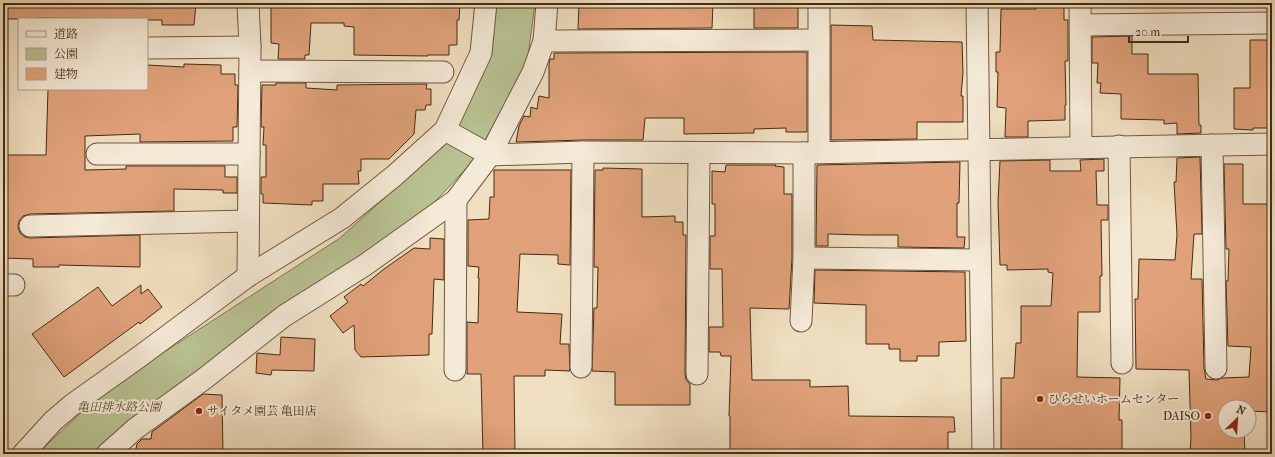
<svg xmlns="http://www.w3.org/2000/svg" width="1275" height="457" viewBox="0 0 1275 457" font-family="'IM FELL French Canon','Noto Serif JP',serif">
<style>
.green{fill:#b9c293;stroke:#7f7653}
.building{fill:#e1a27b;stroke:#452b13}
.lines{fill:none;stroke-linecap:round;stroke-linejoin:round}
.street-casing{stroke:#70583e;stroke-width:23}
.street{stroke:#f5ead7;stroke-width:21}
.poi-dot{fill:#8f2418;stroke:#f5ead7;stroke-width:1.5}
.labels{text-anchor:middle;stroke-width:4;stroke-linejoin:round;paint-order:stroke}
.poi-label{font-size:12px;fill:#452b13;stroke:#f5ead7;text-anchor:start}
.park-label{font-size:12px;font-style:italic;fill:#5c492d;stroke:#f5ead7}
</style>
<rect width="100%" height="100%" fill="#f0dfc1"/>
<filter id="stains"><feTurbulence type="fractalNoise" baseFrequency=".005" numOctaves="4"/><feColorMatrix values="0 0 0 0 .2 0 0 0 0 .09 0 0 0 0 .02 0 0 0 .5 -.17"/></filter>
<radialGradient id="worn" r=".72"><stop offset=".6" stop-color="#630" stop-opacity="0"/><stop offset="1" stop-color="#630" stop-opacity=".3"/></radialGradient>
<polygon class="green" points="496,3 535,3 527,64 474,160 430,207 279,312 177,385 99,454 37,454 104,391 340,238 439,149 491,41"/>
<g class="building">
<polygon points="3,3 196,3 194,25 162,25 162,20 147,20 147,19 38,18 38,19 3,19"/>
<polygon points="271,3 460,3 459,20 457,20 457,45 449,45 449,55 428,55 428,56 354,55 354,27 344,26 344,23 311,23 309,55 305,55 305,59 278,59 279,44 271,43"/>
<polygon points="579,3 713,3 712,28 578,29"/>
<rect x="754" y="3" width="44" height="25"/>
<polygon points="1036,3 1064,3 1064,20 1068,20 1068,61 1065,61 1066,105 1065,105 1065,120 1028,121 1028,137 1005,137 1006,108 997,107 998,72 996,72 996,52 1000,52 1001,9 1036,9"/>
<polygon points="831,25 872,26 873,40 962,42 963,73 961,96 963,96 963,122 917,122 917,139 831,140"/>
<polygon points="1132,36 1132,54 1148,54 1148,74 1198,74 1199,125 1201,125 1201,133 1177,134 1177,123 1164,124 1164,120 1121,119 1121,94 1100,93 1101,83 1097,83 1098,63 1092,63 1092,37"/>
<polygon points="1250,40 1272,40 1272,128 1253,128 1253,130 1234,129 1234,88 1250,88"/>
<polygon points="807,52 807,132 786,132 786,128 754,129 754,133 684,134 684,118 645,118 643,140 583,140 516,142 519,126 524,116 530,117 531,107 537,109 539,96 549,98 549,64 550,59 554,59 554,53"/>
<polygon points="184,64 221,65 221,74 235,74 235,85 238,85 237,127 233,127 233,141 140,142 140,134 85,136 85,170 126,169 126,166 225,166 225,177 237,177 237,193 223,193 223,190 174,189 174,211 30,214 23,216 19,221 18,227 20,233 25,237 30,238 140,235 140,267 59,265 59,267 33,267 33,259 3,258 3,155 46,155 48,89 147,89 147,65 184,67"/>
<polygon points="276,83 306,83 306,88 337,90 337,85 427,84 426,89 431,89 431,105 426,105 425,110 416,110 414,134 389,159 361,159 361,171 358,171 359,184 323,184 323,201 312,201 312,205 263,203 263,194 261,194 261,177 266,177 266,145 263,145 264,127 261,127 262,85 276,85"/>
<polygon points="1200,157 1202,234 1194,234 1191,279 1202,279 1204,368 1206,379 1217,380 1222,378 1249,377 1251,347 1228,346 1226,281 1228,281 1229,249 1226,249 1224,164 1243,164 1243,204 1272,204 1272,412 1249,411 1249,407 1225,407 1225,431 1244,431 1245,452 1230,452 1230,454 1190,454 1191,437 1189,370 1136,369 1135,299 1138,299 1139,259 1175,260 1177,235 1174,182 1176,182 1177,158"/>
<polygon points="1104,159 1104,171 1096,171 1097,205 1108,205 1108,220 1101,220 1102,276 1100,276 1100,312 1078,312 1077,377 1120,378 1119,420 1122,420 1122,454 1001,454 1001,378 1014,378 1016,343 1021,343 1021,306 1051,306 1053,273 1048,272 1048,269 1007,270 1007,265 1000,265 998,202 1000,161 1050,160 1050,171 1081,171 1080,160"/>
<polygon points="960,162 959,203 957,203 957,237 965,237 964,248 898,247 898,235 864,235 828,234 828,246 816,246 817,165"/>
<polygon points="726,165 776,165 775,166 784,167 784,194 792,194 792,258 789,309 750,308 752,380 810,380 810,387 848,386 849,416 954,417 955,432 948,432 948,452 842,451 842,454 730,454 730,416 729,416 731,356 721,356 720,352 709,352 709,327 723,327 722,269 710,269 710,236 715,236 715,204 712,204 712,171 725,172"/>
<polygon points="603,168 642,169 642,217 675,216 675,222 683,222 683,235 686,235 685,374 686,380 690,384 690,405 615,405 615,372 592,371 594,308 597,308 598,267 594,267 595,170 603,170"/>
<polygon points="494,170 571,170 570,265 558,264 558,255 520,254 517,312 562,314 560,344 569,344 570,371 545,370 545,376 514,376 515,454 483,454 481,374 467,374 467,322 478,323 479,278 478,278 479,267 468,266 468,220 489,219 490,197 494,197"/>
<polygon points="430,238 444,239 444,280 434,279 432,334 429,334 429,355 361,357 355,350 354,325 343,333 330,316 348,302 344,297 361,284 363,286 384,269 414,248 430,249"/>
<polygon points="815,270 965,272 966,341 939,342 939,356 917,356 917,361 900,361 900,349 889,349 889,344 866,344 866,305 814,303"/>
<polygon points="141,285 141,294 148,289 162,307 140,324 139,322 64,377 32,334 98,287 112,306"/>
<polygon points="281,337 315,339 314,371 272,370 271,375 256,373 257,353 280,355"/>
<polygon points="203,394 222,395 223,454 135,454 137,444 142,439 151,439 152,432"/>
</g>
<g class="lines">
<defs>
<g id="street">
<polyline points="977,3 983,454"/>
<polyline points="1080,3 1081,147"/>
<polyline points="1081,25 1272,23"/>
<polyline points="544,41 819,40"/>
<polyline points="147,48 250,47"/>
<polyline points="250,71 443,72"/>
<polyline points="445,130 490,155 583,152 804,153 1272,144"/>
<polyline points="1212,145 1216,368"/>
<polyline points="1119,146 1122,363"/>
<polyline points="819,152 819,3"/>
<polyline points="97,154 249,154"/>
<polyline points="30,226 248,221"/>
<polyline points="804,258 980,260"/>
<polyline points="248,276 250,47 248,3"/>
<polyline points="3,285 14,285"/>
<polyline points="801,321 804,258 804,153"/>
<polyline points="581,367 583,152"/>
<polyline points="455,370 456,200"/>
<polyline points="697,374 699,153"/>
<polyline points="23,454 53,421 73,404 139,357 248,276 342,218 394,176 445,130 481,53 486,3"/>
<polyline points="107,454 135,429 204,379 284,316 365,265 456,200 490,155 533,72 544,41 547,3"/>
</g>
</defs>
<use href="#street" class="street-casing"/>
<use href="#street" class="street"/>
</g>
<g class="poi-dot">
<circle cx="1040" cy="399" r="4"/>
<circle cx="199" cy="411" r="4"/>
<circle cx="1208" cy="416" r="4"/>
</g>
<g class="labels">
<g class="poi-label">
<text x="1048" y="403">ひらせいホームセンター</text>
<text x="207" y="415">サイタメ園芸 亀田店</text>
<text x="1200" y="420" text-anchor="end">DAISO</text>
</g>
<g class="park-label">
<text x="119" y="411">亀田排水路公園</text>
</g>
</g>
<rect width="1275" height="457" fill="none" stroke="#f0dfc1" stroke-width="16"/>
<rect x="4" y="4" width="1267" height="449" fill="none" stroke="#452b13" stroke-width="2"/>
<rect x="8" y="8" width="1259" height="441" fill="none" stroke="#452b13"/>
<rect x="18" y="18" width="130" height="72" fill="#f5ead7" stroke="#af9e89"/>
<rect x="26" y="31" width="20" height="6" fill="#f5ead7" stroke="#af9e89"/>
<text x="54" y="38" font-size="12" fill="#452b13">道路</text>
<rect x="26" y="48" width="20" height="12" fill="#b9c293" stroke="#af9e89"/>
<text x="54" y="58" font-size="12" fill="#452b13">公園</text>
<rect x="26" y="68" width="20" height="12" fill="#e1a27b" stroke="#af9e89"/>
<text x="54" y="78" font-size="12" fill="#452b13">建物</text>
<g transform="translate(1237 419) rotate(25)"><circle r="19" fill="#f5ead7" stroke="#af9e89"/>
<path d="M0-3L7 15L0 10L-7 15Z" fill="#8f2418"/>
<text y="-6" font-size="11" font-weight="bold" text-anchor="middle" fill="#452b13">N</text>
</g>
<path d="M1129 36v6h59v-6" fill="none" stroke="#452b13" stroke-width="2"/>
<text x="1135" y="36" font-size="12" fill="#452b13" stroke="#f5ead7" stroke-width="3" paint-order="stroke">20 m</text>
<rect width="100%" height="100%" filter="url(#stains)"/>
<rect width="100%" height="100%" fill="url(#worn)"/>
</svg>
